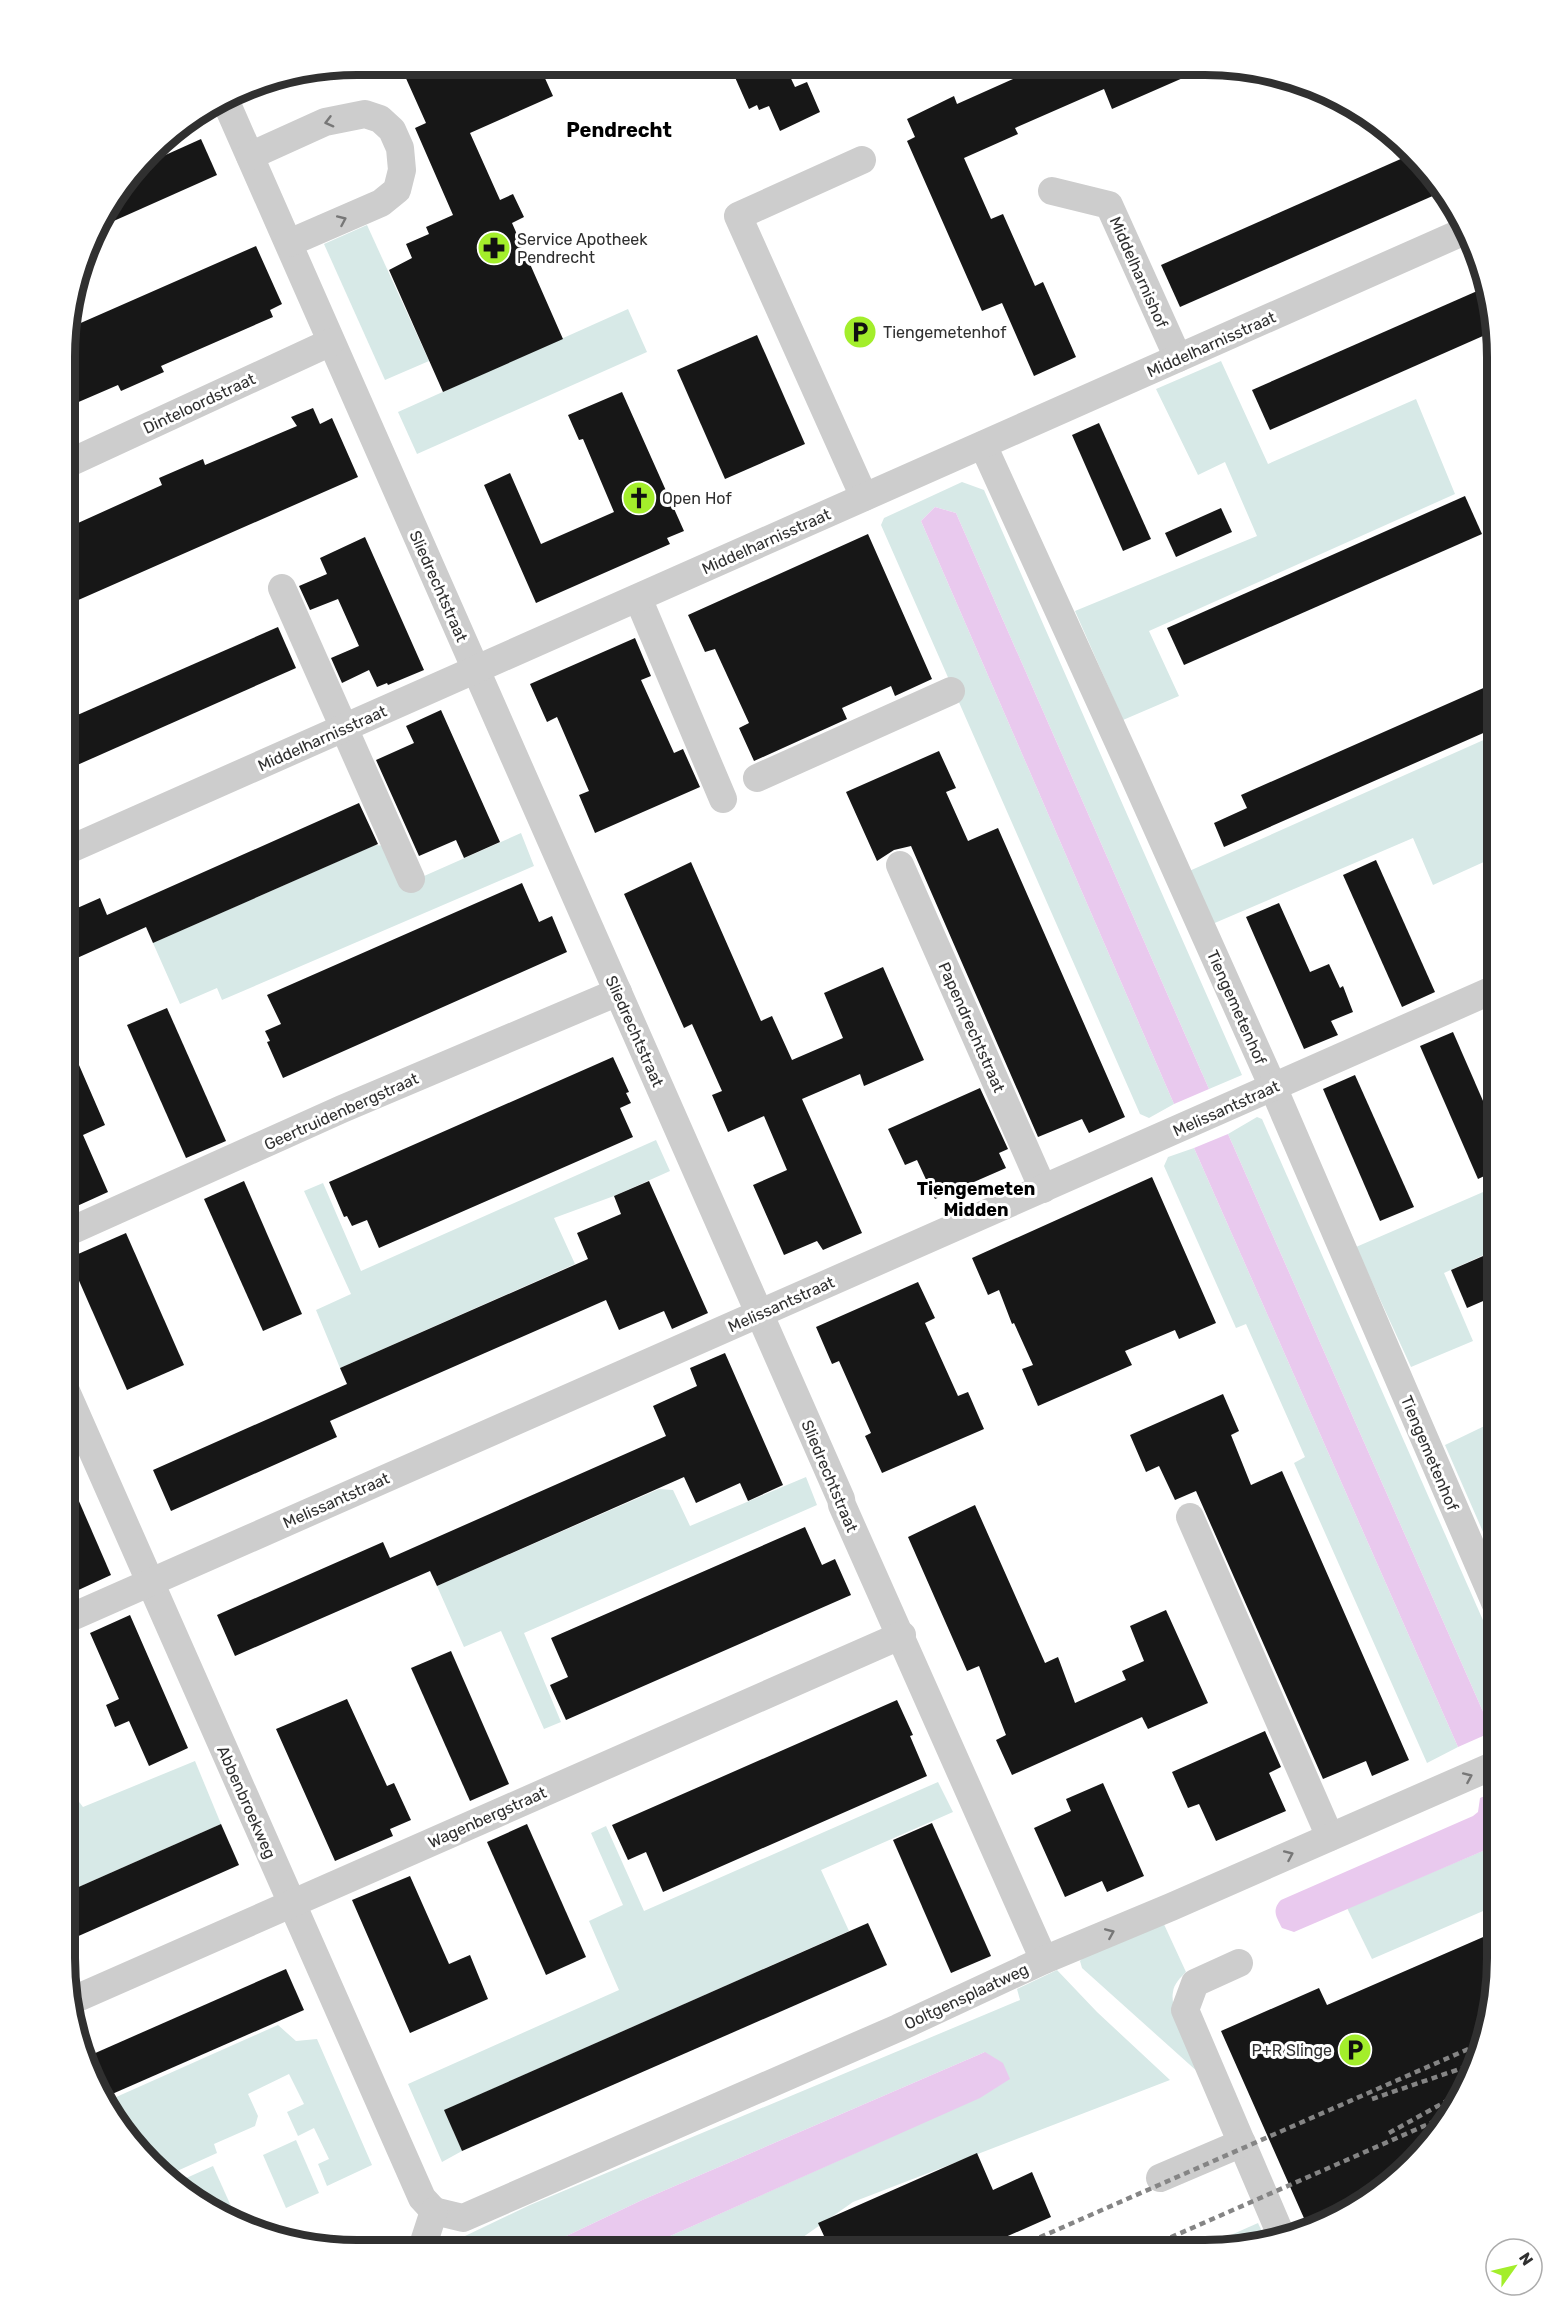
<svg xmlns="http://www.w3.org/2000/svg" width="1562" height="2315" viewBox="0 0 1562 2315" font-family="Rubik,sans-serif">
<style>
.green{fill:#d7e9e7}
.water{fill:#e9c9ee}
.building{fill:#171717}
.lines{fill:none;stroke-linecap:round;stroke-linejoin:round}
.minor{stroke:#cdcdcd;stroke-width:28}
.rail{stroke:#858585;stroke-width:4.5;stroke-dasharray:6 4.5;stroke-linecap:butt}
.oneway{stroke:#777}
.labels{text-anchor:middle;stroke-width:6;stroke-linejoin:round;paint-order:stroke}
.poi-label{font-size:16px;fill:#303030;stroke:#fff;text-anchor:start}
.street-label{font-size:16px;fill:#303030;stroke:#fff}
.neighbourhood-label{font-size:18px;font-weight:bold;fill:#000;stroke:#fff}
.quarter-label{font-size:20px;font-weight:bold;fill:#000;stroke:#fff}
.rim{fill:none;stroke:#303030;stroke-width:8}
</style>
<rect width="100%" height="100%" fill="#fff"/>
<g class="green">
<polygon points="367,225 429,361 385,380 324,244"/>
<polygon points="628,309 647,352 417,454 398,412"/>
<polygon points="1221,361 1268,464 1416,399 1455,494 1149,631 1179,696 1123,720 1075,611 1257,536 1225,462 1198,475 1156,389"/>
<polygon points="962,482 984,490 1242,1075 1209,1089 956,513 935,507 921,521 1174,1104 1149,1118 1140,1114 881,525 884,518"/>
<polygon points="1497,734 1497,856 1433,885 1413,838 1210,925 1187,872"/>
<polygon points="521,833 534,866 222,1000 217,988 180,1004 153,943 375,845 388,846 406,884"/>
<polygon points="1257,1117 1262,1119 1497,1652 1497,1730 1492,1732 1228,1134"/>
<polygon points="656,1140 670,1171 614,1196 554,1218 575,1264 340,1368 316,1310 351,1294 304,1191 323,1183 361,1271"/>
<polygon points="1194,1148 1458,1747 1427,1763 1294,1463 1305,1457 1246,1324 1236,1328 1164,1166 1168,1157"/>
<polygon points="1497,1186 1497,1249 1444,1273 1473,1341 1411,1367 1356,1247"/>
<polygon points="1497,1420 1497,1555 1494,1557 1445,1445"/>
<polygon points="806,1477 817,1505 524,1633 561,1722 544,1729 501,1631 464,1647 437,1586 659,1489 673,1490 690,1526"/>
<polygon points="195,1761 221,1824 65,1893 65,1803 76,1798 83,1807"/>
<polygon points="938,1782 953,1812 821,1870 849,1931 445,2110 462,2151 442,2162 408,2084 619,1990 589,1921 623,1905 591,1833 606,1826 644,1911"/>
<polygon points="1497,1845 1497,1905 1372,1959 1347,1908"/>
<path d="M 1162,1920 L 1186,1972 C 1180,1978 1174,1984 1173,1992 C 1169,2009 1192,2056 1199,2073 L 1082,1968 L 1080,1961 L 1084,1956 Z"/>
<polygon points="1057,1970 1097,2012 1170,2080 853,2202 786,2249 641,2249 882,2141 985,2052 640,2201 539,2249 450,2248 465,2236 530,2205 1020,2000 1017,1989"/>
<polygon points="278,2025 296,2041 317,2039 372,2165 327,2186 318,2164 329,2159 314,2128 298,2136 287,2112 304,2104 289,2074 248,2094 258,2116 255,2126 214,2144 217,2153 166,2176 125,2136 105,2102"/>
<polygon points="296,2140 319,2193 286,2208 263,2155"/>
<polygon points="213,2166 239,2224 238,2224 179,2190 173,2184"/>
<polygon points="1258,2223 1265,2238 1197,2250"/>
</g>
<g class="water">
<polygon points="935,507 956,513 1209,1089 1174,1104 921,521"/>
<polygon points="1228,1134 1492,1732 1458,1747 1194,1148"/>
<path d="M 1497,1791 L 1497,1845 L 1294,1932 L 1282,1928 C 1277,1918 1271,1910 1281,1900 L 1473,1816 L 1478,1812 L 1480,1798 Z"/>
<polygon points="985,2052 1003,2063 1010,2079 980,2098 641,2249 539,2249 640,2201"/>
</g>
<g class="building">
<polygon points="400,65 539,65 553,96 470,133 500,200 513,194 524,217 512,223 563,339 443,392 389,270 412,258 406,244 429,234 426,227 453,215 415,128 426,123"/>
<polygon points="730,66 785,66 795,87 807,82 820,112 780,131 769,106 759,110 757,105 749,109"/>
<polygon points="1042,66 1208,67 1112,109 1104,89 1015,128 1018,134 964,158 991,219 1003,214 1035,286 1043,282 1076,357 1034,376 1002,303 982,311 907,141 915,137 907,119 954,96 957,104"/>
<polygon points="201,139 217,175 98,228 104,211 141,166"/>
<polygon points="1412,154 1437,179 1444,191 1180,307 1161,265"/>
<polygon points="256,246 282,304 270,310 273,317 161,366 164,372 121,391 118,385 67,407 67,329"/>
<polygon points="1484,288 1492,332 1270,430 1252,390"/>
<polygon points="757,335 805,444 725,479 677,370"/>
<polygon points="622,392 684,531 667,538 670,544 536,603 484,485 510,473 541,544 614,512 583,439 579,440 568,415"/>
<polygon points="313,408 320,424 332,418 358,477 67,605 67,528 162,485 159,478 203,459 205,465 297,426 291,417"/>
<polygon points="1099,423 1151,539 1123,551 1072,435"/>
<polygon points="1465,496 1482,534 1184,665 1167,628"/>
<polygon points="1221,508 1232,532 1176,557 1165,533"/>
<polygon points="868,534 932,679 895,696 891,686 842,708 847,719 754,761 739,728 749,723 715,649 705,652 688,615"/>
<polygon points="365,537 424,670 388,685 387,683 377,687 369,670 342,683 331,658 359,646 338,599 310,610 299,586 327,574 320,558"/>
<polygon points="278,627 296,668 75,766 66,747 66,720"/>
<polygon points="635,638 651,676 641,680 674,753 683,749 700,787 595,833 579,795 589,791 557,717 547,722 530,684"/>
<polygon points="1497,682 1497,727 1224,847 1214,823 1247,808 1241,795"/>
<polygon points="441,710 500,842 464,858 456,840 419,856 376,760 414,743 406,726"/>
<polygon points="939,751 956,788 946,792 968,841 998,828 1125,1117 1089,1133 1082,1119 1038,1137 911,846 894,850 877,861 846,792"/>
<polygon points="359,803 378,844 153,943 146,927 66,963 66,913 100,898 107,915"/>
<polygon points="1376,860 1435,992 1402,1007 1343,875"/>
<polygon points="691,862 761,1021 772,1016 792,1060 843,1038 824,993 883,967 924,1060 864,1086 860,1074 802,1099 862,1233 823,1250 817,1241 784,1255 753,1185 787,1170 764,1116 728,1132 712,1095 722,1091 692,1024 684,1028 624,894"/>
<polygon points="522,883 539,922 552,916 567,952 283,1078 267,1042 270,1041 265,1031 281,1024 267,995"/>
<polygon points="1279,903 1310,972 1329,964 1340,988 1343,986 1353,1012 1331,1021 1338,1035 1304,1049 1246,917"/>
<polygon points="167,1008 226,1141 186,1158 127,1025"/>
<polygon points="1453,1032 1497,1133 1497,1170 1478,1179 1420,1046"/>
<polygon points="66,1035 105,1125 83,1135 108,1192 66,1211"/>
<polygon points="613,1057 629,1092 626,1093 631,1103 620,1108 633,1137 379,1248 367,1220 352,1226 347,1216 344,1217 329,1182"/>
<polygon points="1355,1075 1414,1207 1380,1221 1323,1089"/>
<polygon points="980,1088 1008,1149 999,1153 1006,1168 935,1199 917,1160 905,1165 888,1129"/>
<polygon points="1152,1177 1216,1323 1179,1339 1175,1330 1125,1351 1132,1365 1038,1406 1022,1369 1033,1365 1014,1323 1012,1324 999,1290 988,1295 972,1258"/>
<polygon points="244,1181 302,1314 263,1331 204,1199"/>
<polygon points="649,1181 708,1313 672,1329 664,1311 619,1330 606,1300 330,1421 337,1437 171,1511 153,1470 347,1384 340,1368 588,1259 577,1233 621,1214 614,1196"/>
<polygon points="126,1233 184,1365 127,1390 69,1258"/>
<polygon points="1497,1250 1497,1295 1467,1308 1451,1270"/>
<polygon points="918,1282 935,1318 925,1323 958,1396 968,1392 984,1429 882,1473 865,1436 871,1433 839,1361 832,1364 816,1327"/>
<polygon points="725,1353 783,1485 748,1501 740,1483 696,1503 684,1477 437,1586 430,1571 235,1656 217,1615 383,1542 390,1558 666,1436 653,1406 697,1386 690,1368"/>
<polygon points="1223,1394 1239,1431 1231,1435 1251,1485 1282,1471 1409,1760 1372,1776 1366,1761 1323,1779 1196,1491 1175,1500 1159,1466 1146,1472 1130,1435"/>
<polygon points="65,1469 111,1575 72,1593 65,1577"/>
<polygon points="975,1505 1045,1663 1058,1657 1075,1703 1126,1680 1122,1671 1144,1661 1130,1626 1166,1610 1208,1703 1148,1729 1142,1717 1012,1775 996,1740 1006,1735 979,1666 967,1671 908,1537"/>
<polygon points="805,1527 822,1565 835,1559 851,1595 566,1720 550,1685 568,1677 551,1638"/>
<polygon points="130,1615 188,1748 149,1766 129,1721 115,1727 106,1705 119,1699 90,1633"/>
<polygon points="451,1651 509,1784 470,1801 411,1668"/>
<polygon points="347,1699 387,1786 394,1783 411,1820 390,1829 393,1836 335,1861 276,1729"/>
<polygon points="897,1700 913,1735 910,1736 927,1776 663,1892 646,1852 628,1860 612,1825"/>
<polygon points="1265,1731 1281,1767 1269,1773 1286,1811 1216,1841 1199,1804 1188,1808 1172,1772"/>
<polygon points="1103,1783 1144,1876 1107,1892 1102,1881 1065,1897 1034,1828 1071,1811 1066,1799"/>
<polygon points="932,1823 991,1956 951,1973 893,1840"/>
<polygon points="221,1824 239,1865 65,1942 65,1893"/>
<polygon points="527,1824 586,1957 546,1975 487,1842"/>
<polygon points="410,1876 449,1964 470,1955 488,1999 410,2033 352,1900"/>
<polygon points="868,1923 887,1965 462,2151 444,2110"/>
<polygon points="1497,1931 1497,1977 1475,2069 1437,2136 1383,2190 1307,2225 1221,2031 1319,1988 1327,2005"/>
<polygon points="286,1969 304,2010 103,2098 87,2070 84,2058"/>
<polygon points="977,2153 993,2190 1032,2172 1051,2217 976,2250 830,2249 818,2223"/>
</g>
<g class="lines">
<g class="minor">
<polyline points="226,102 841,1499 842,1505 1044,1960"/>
<polyline points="250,156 325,122 365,114 380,119 392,130 400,148 402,170 397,190 381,203 289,243"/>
<polyline points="862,160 738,216 864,497"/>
<polyline points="1052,191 1109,205 1178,358"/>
<polyline points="983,445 1128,763 1273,1087 1497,1607"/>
<polyline points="67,464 331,342"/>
<polyline points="282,588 411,879"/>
<polyline points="638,598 723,799"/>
<polyline points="757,778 951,691"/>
<polyline points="66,851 1467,230"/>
<polyline points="900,865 1043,1189"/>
<polyline points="66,1233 342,1109 618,992"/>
<polyline points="65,1389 422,2198 434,2211"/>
<polyline points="1190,1517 1330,1837"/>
<polyline points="65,1620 1497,988"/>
<polyline points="1239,1963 1195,1983 1185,2010 1281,2235"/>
<polyline points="73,2000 902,1635"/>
<polyline points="1160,2178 1242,2143"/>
<polyline points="434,2211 463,2218 898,2028 1044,1960 1171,1907 1497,1764"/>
<polyline points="422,2248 434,2211"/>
</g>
<g class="rail">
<polyline points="1372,2099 1477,2063"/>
<polyline points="1389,2133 1463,2092"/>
<polyline points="1011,2250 1482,2043"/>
<polyline points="1142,2250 1449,2115"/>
</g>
</g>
<defs><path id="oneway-chevron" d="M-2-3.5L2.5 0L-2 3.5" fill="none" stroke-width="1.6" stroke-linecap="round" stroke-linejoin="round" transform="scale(1.5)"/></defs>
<g class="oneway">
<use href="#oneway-chevron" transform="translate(329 122) rotate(165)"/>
<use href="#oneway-chevron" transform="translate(342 220) rotate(-24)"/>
<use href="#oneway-chevron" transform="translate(1468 1777) rotate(-24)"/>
<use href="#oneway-chevron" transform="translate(1289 1855) rotate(-24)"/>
<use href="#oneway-chevron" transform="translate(1110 1933) rotate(-23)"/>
</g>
<defs>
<symbol id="pharmacy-disc" viewBox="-11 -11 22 22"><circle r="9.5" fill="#a3ee2b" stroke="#fff"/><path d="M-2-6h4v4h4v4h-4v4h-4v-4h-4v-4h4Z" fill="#111"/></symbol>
<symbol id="parking-disc" viewBox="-11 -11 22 22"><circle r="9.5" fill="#a3ee2b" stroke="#fff"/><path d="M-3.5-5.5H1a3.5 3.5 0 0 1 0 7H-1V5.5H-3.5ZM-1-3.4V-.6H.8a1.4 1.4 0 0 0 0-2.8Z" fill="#111"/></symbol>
<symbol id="church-disc" viewBox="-11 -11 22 22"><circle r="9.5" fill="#a3ee2b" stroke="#fff"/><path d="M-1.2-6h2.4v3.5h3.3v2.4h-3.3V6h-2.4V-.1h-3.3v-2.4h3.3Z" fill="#111"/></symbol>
</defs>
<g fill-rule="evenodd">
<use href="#pharmacy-disc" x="475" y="229" width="38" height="38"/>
<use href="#parking-disc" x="841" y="313" width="38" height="38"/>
<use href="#church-disc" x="620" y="479" width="38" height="38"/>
<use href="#parking-disc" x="1336" y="2031" width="38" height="38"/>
</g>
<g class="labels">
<g class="poi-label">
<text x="517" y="245">Service Apotheek<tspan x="517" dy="18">Pendrecht</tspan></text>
<text x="883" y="338">Tiengemetenhof</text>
<text x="662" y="504">Open Hof</text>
<text x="1332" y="2056" text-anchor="end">P+R Slinge</text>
</g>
<g class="street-label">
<text transform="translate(1139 272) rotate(66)" y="6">Middelharnishof</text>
<text transform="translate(1211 344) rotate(-24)" y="6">Middelharnisstraat</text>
<text transform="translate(199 403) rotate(-25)" y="6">Dinteloordstraat</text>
<text transform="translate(766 541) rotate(-24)" y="6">Middelharnisstraat</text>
<text transform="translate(439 586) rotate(66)" y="6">Sliedrechtstraat</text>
<text transform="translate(322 738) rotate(-24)" y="6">Middelharnisstraat</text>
<text transform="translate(1237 1007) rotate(66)" y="6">Tiengemetenhof</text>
<text transform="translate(972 1027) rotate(66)" y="6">Papendrechtstraat</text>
<text transform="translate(635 1031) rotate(66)" y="6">Sliedrechtstraat</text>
<text transform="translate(1226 1108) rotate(-24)" y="6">Melissantstraat</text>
<text transform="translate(341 1111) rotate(-24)" y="6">Geertruidenbergstraat</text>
<text transform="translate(781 1304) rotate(-24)" y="6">Melissantstraat</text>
<text transform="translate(1430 1453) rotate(67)" y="6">Tiengemetenhof</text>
<text transform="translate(830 1476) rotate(67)" y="6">Sliedrechtstraat</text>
<text transform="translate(336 1500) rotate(-24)" y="6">Melissantstraat</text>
<text transform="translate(247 1802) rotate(66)" y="6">Abbenbroekweg</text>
<text transform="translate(487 1817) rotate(-24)" y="6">Wagenbergstraat</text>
<text transform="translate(966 1996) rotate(-25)" y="6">Ooltgensplaatweg</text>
</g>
<g class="neighbourhood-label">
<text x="976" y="1195">Tiengemeten<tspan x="976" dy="21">Midden</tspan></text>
</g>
<g class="quarter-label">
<text x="619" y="137">Pendrecht</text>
</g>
</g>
<path d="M0 0H1562V2315H0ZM357 75H1205A282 282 0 0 1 1487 357V1958A282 282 0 0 1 1205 2240H357A282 282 0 0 1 75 1958V357A282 282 0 0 1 357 75Z" fill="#fff" fill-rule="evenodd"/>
<path class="rim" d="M357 75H1205A282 282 0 0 1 1487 357V1958A282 282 0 0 1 1205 2240H357A282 282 0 0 1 75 1958V357A282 282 0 0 1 357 75Z"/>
<g transform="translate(1514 2267) rotate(56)"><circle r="28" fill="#ffffff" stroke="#acacac" stroke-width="1.5"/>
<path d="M0-4.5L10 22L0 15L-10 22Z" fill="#a3ee2b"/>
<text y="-9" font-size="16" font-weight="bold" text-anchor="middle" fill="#303030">N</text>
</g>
</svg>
